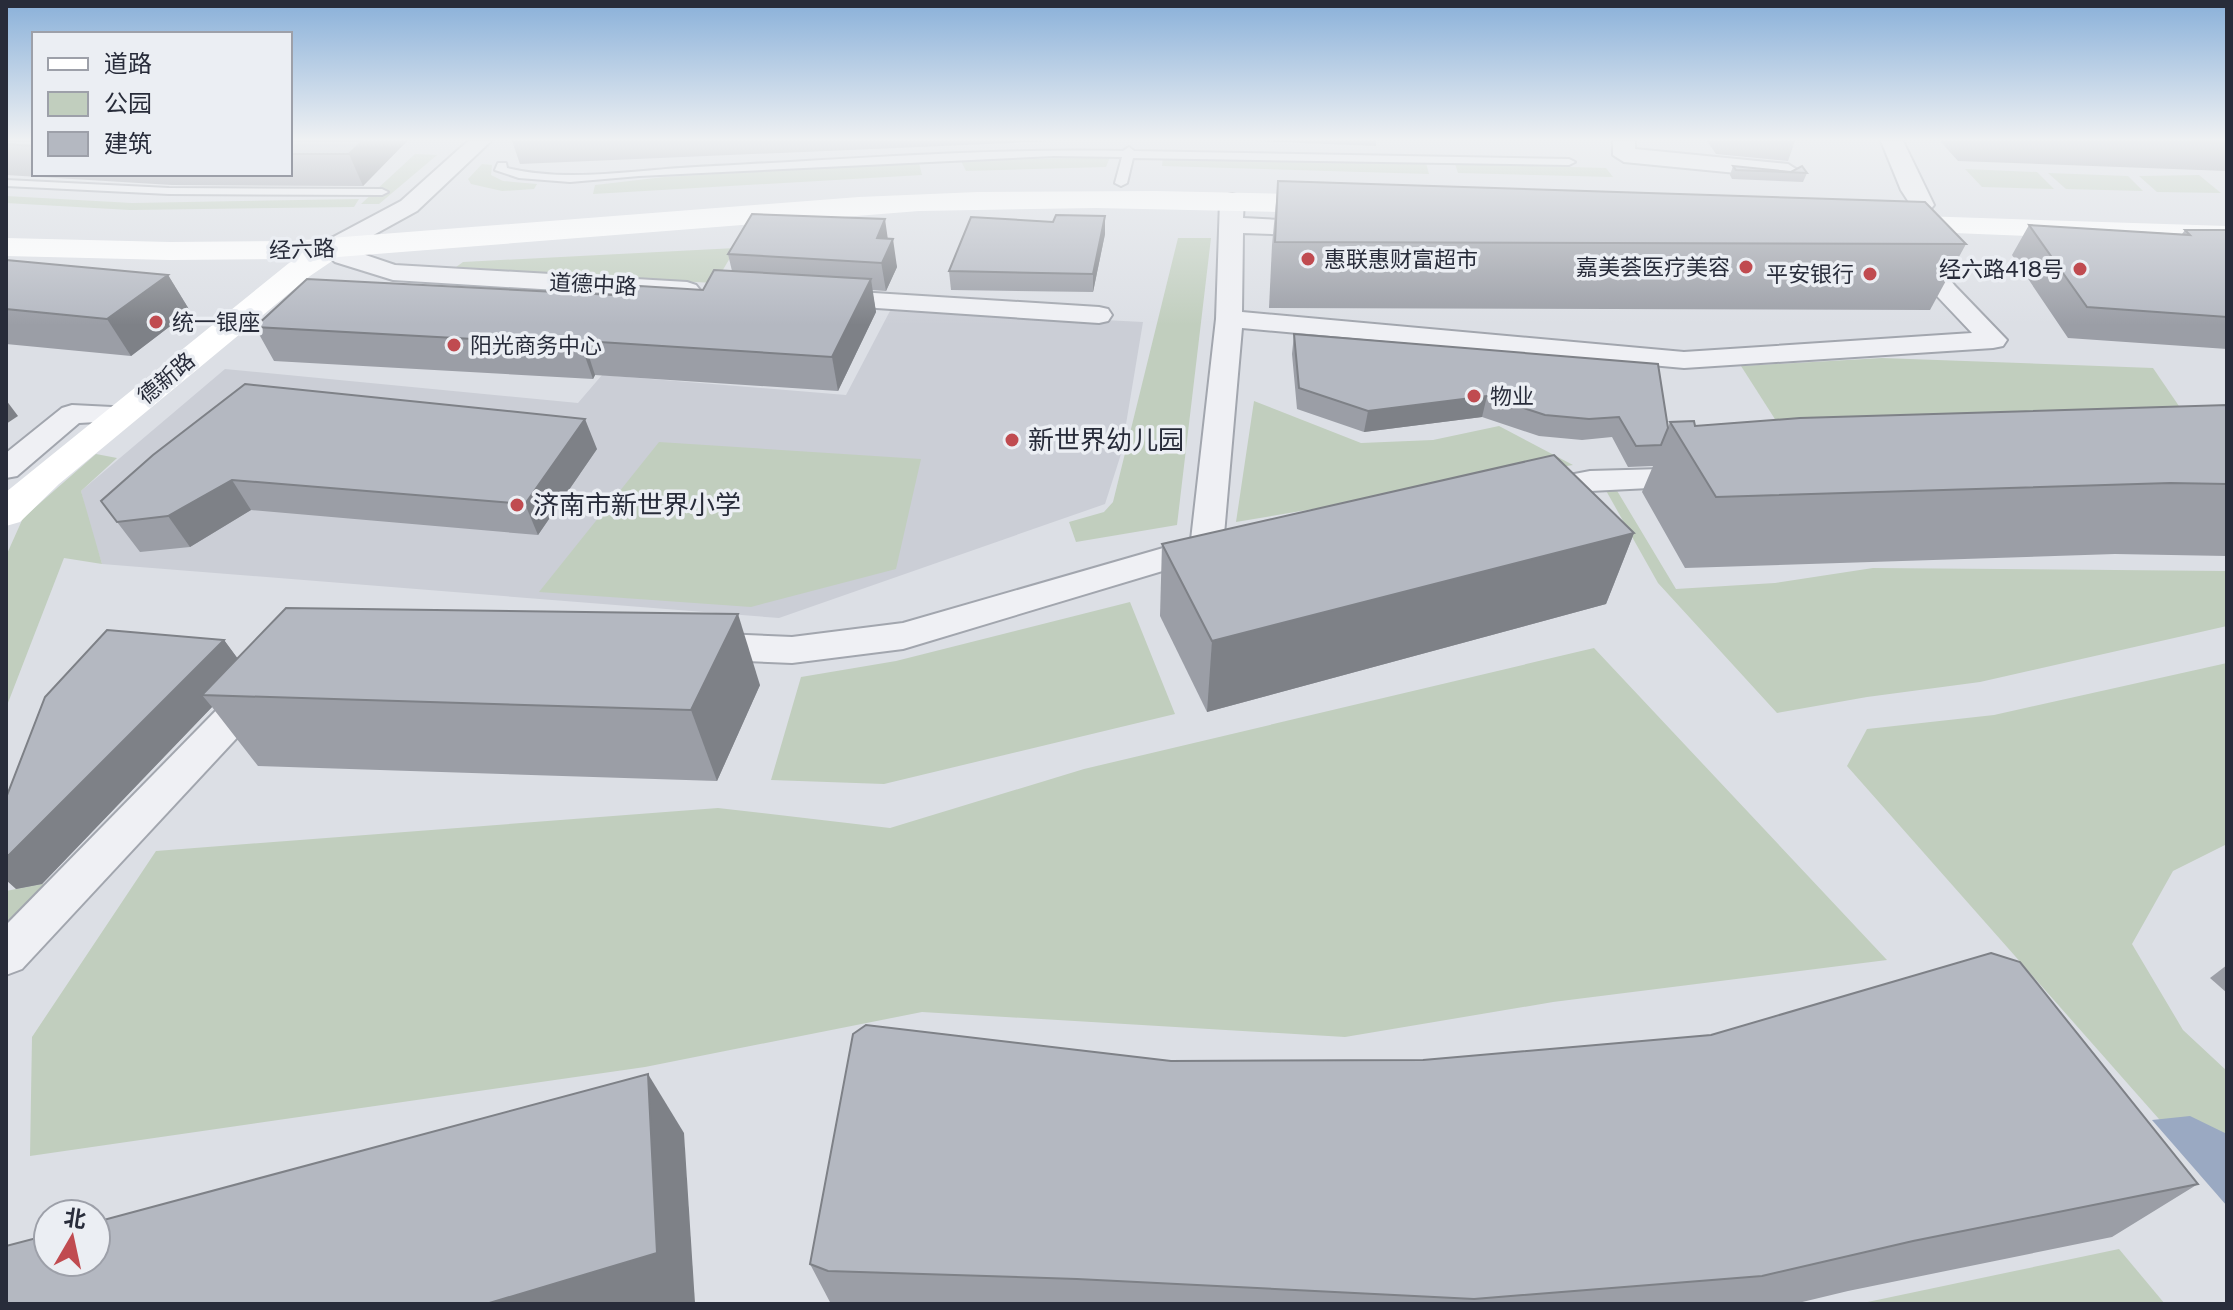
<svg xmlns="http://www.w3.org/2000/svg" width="2233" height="1310" viewBox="0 0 2233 1310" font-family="'Public Sans','Noto Sans SC',sans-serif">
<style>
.built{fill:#cbced6}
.green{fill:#c1cebe}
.water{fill:#9aa9c2}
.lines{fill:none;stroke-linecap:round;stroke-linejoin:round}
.lane-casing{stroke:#a2a6ae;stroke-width:4}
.street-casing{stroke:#a2a6ae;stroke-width:4}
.lane{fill:#eff0f4;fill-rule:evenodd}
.street{fill:#eff0f4;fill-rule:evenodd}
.secondary{fill:#fff;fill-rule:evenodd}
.wall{fill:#9b9ea6}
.shaded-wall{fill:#7e8187}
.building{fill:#b4b8c1;stroke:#7e8187;stroke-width:2}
.poi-dot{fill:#c04b50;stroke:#ebeef3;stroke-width:3}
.labels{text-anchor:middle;stroke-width:7;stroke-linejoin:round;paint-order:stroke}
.far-street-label{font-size:22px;fill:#282c3a;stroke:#ebeef3}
.far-poi-label{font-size:22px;fill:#282c3a;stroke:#ebeef3;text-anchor:start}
.poi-label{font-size:26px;fill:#282c3a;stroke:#ebeef3;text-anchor:start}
</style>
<rect width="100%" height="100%" fill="#dcdfe5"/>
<polygon class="built" points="891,309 1143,322 1121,454 1105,504 779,618 102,564 88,520 81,491 225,369 578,403 602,375 846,395"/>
<g class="green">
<polygon points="415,154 437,155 379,204 361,204"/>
<polygon points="1110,157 1106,167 966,171 961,161"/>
<polygon points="1163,157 1426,163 1429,174 1162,166"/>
<polygon points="919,163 922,175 593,194 595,185 664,177"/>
<polygon points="482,164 492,165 491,175 503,181 537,184 534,189 502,191 471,184 468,179"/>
<polygon points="1455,164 1606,168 1613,177 1458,173"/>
<polygon points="1965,169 2037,172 2054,189 1982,187"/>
<polygon points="2048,173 2128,176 2143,191 2066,189"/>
<polygon points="2199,175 2221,193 2157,192 2139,176"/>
<polygon points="6,196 132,203 359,199 354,207 130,210 6,203"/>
<polygon points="1178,238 1211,238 1177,525 1076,542 1069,522 1104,512 1113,502"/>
<polygon points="736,248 715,283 452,270 463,262"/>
<polygon points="1882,358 2153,368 2209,450 1787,438 1741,366"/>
<polygon points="1254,401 1361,443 1433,440 1499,426 1573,465 1236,522"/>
<polygon points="659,442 921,459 896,569 751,607 539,592"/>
<polygon points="96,454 117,458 81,491 102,564 64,558 6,708 6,556 23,518"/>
<polygon points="1604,487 1616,489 1676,589 1775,583 1873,568 2227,571 2227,626 1980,682 1867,697 1777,713 1658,583"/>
<polygon points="1130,602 1175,714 884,784 771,780 801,677 896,661"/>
<polygon points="1594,648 1887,960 1553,1002 1345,1037 922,1012 645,1067 30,1156 32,1037 156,851 718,808 890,828 1084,769"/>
<polygon points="2227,663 2227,844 2173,871 2132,944 2183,1030 2227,1071 2227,1196 1847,766 1867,729 1994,715"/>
<polygon points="57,881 6,934 6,891"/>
<polygon points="2119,1249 2165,1304 1858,1304"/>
</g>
<polygon class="water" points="2190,1116 2227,1134 2227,1206 2152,1120"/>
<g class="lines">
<defs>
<g id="lane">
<path d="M 1129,147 L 1134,151 L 1569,159 L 1575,162 L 1569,165 L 1133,158 L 1127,183 L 1121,186 L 1115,183 L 1122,157 L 1054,156 L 639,176 L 570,182 L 519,178 L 495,170 L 498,163 L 506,163 L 507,168 C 569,183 633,170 696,167 C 838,160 981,148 1123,151 Z"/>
<polygon points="6,180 169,188 382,189 388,192 382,195 169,194 6,186"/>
</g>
<g id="street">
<polygon points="468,141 491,141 417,211 348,249 395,265 687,282 696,285 700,290 696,295 687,298 393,280 335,262 319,248 322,243 401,201"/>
<polygon points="1613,141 1635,141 1635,149 1788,164 1799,171 1788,178 1624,162 1613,155"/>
<polygon points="1881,141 1903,141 1934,205 1930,210 1914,210 1901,190"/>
<polygon points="1232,194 1240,196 1244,201 1243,218 1321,222 1329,224 1333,229 1329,234 1321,236 1243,233 1242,312 1684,352 1972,333 1937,296 1900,248 1903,243 1921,243 1955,286 2007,340 2003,346 1993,348 1684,368 1242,328 1223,546 1219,554 903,649 792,663 700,659 687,655 682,646 687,637 700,633 792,637 903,623 1191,540 1216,319 1220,201 1224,196"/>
<polygon points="826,290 1099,307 1108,309 1112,315 1108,321 1099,323 817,304 813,298 817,292"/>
<polygon points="72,405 132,408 137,414 132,420 79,423 17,476 6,478 6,453 62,408"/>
<polygon points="1698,468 1709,471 1714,478 1709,485 1590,491 1534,501 1523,498 1518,491 1523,484 1590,471"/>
<polygon points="259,676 272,680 277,690 272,700 22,969 6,975 6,925 246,680"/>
</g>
</defs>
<use href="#lane" class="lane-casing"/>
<use href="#street" class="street-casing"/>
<use href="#lane" class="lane"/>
<use href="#street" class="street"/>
<g class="secondary">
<polygon points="1156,191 1334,195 1344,198 1348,204 1344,210 1334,213 1096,208 919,211 338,257 310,276 59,484 20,522 6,526 6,492 294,259 170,260 6,256 6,238 170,242 292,241 859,197 978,192"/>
<polygon points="1890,215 2227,226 2227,244 1880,230 1875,224 1880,218"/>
</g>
</g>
<g class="wall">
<polygon points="6,141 34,141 34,174 290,174 290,141 407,141 363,186 172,185 6,175"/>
<polygon points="512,141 1057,141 520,164"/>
<polygon points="1250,141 1376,141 1376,146"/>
<polygon points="1707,141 1795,141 1788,161 1716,154"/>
<polygon points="1940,141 2227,141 2227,171 1958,161"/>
<polygon points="1733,166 1807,173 1803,182 1732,179 1730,175"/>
<polygon points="1278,181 1966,244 1930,310 1269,308 1272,245"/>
<polygon points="2029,225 2182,234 2185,230 2227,230 2227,349 2068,338 2012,255"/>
<polygon points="1105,234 1093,292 951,290 949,271"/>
<polygon points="888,238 897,267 886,291 872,290 876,312 838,391 595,375 593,379 274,361 255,327 703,290 732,271 728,254"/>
<polygon points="6,260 168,275 190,311 131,356 6,344"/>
<polygon points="1294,334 1668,428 1670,422 1695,426 2227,405 2227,556 2115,554 1685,568 1642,492 1653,466 1628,467 1612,437 1582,440 1539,436 1482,417 1364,432 1297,409 1292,354"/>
<polygon points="597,449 538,535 251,510 190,547 140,552 101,501 153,455"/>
<polygon points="1634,533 1606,604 1207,712 1160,616 1162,544"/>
<polygon points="224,640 237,658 760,685 717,781 258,766 212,707 42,884 16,889"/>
<polygon points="2227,965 2227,993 2210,978"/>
<polygon points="2198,1184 2112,1237 1848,1291 1794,1304 831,1304 810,1264"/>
</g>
<g class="shaded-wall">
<polygon points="362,141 407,141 363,186 349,154"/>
<polygon points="1105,216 1105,234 1093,292 1093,274"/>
<polygon points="885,219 889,247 893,239 897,267 886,291 877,238"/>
<polygon points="168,275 190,311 131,356 107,319"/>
<polygon points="871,279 876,312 838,391 832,357"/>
<polygon points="584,341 595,375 593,379 581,345"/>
<polygon points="1487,396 1482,417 1364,432 1368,411"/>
<polygon points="6,400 18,416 6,424"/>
<polygon points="585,419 597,449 538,535 525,504"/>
<polygon points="232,480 251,510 190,547 168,516"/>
<polygon points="1634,533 1606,604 1207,712 1212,641"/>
<polygon points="738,614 760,685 717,781 691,710"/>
<polygon points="224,640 247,671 202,695 212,707 42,884 16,889 6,880 6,855"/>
<polygon points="648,1074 684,1133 695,1303 691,1304 486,1304"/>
</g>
<g class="building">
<polygon points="6,141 34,141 34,146 6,144"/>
<polygon points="290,141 362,141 349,154 290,154"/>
<polygon points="2191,141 2227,141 2227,143"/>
<polygon points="1733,166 1791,172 1802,166 1807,173 1736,170"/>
<polygon points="1278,181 1925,202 1966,244 1275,242"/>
<polygon points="752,214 885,219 877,238 893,239 882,263 728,254"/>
<polygon points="1056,215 1105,216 1093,274 949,271 971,217 1053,222"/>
<polygon points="2029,225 2190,235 2185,230 2227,230 2227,317 2087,307"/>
<polygon points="6,260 168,275 107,319 6,309"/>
<polygon points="714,270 871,279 832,357 584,341 581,345 255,327 307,279 632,296 640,286 703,290"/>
<polygon points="1294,334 1658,364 1668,428 1661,445 1636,446 1619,417 1589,419 1545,415 1487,396 1368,411 1299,388"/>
<polygon points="245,384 585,419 525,504 232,480 168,516 117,522 101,501 153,455"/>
<polygon points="2227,405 2227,484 2170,483 1716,497 1670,422 1694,421 1695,426 1800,418"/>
<polygon points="1554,455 1634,533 1212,641 1162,544"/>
<polygon points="286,608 738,614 691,710 202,695"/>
<polygon points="107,630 224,640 9,855 6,855 6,798 45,697"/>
<polygon points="1991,953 2020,962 2198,1184 1913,1241 1762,1276 1474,1299 1077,1279 828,1271 810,1264 853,1034 866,1025 1171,1061 1423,1060 1711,1035"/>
<polygon points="648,1074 657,1253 486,1304 6,1304 6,1246 48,1235 48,1262 96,1262 96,1222"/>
</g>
<linearGradient id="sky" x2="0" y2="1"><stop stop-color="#89b0d9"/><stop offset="0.43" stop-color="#eff1f3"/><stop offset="1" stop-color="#eff1f3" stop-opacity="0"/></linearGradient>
<rect width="2233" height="325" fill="url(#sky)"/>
<g class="poi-dot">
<circle cx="1308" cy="259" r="8"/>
<circle cx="1746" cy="267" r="8"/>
<circle cx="2080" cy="269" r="8"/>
<circle cx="1870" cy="274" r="8"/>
<circle cx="156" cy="322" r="8"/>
<circle cx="454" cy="345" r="8"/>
<circle cx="1474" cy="396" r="8"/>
<circle cx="1012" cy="440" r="8"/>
<circle cx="517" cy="505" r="8"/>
</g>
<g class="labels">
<g class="far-street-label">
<text transform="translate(302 249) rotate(-2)" y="8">经六路</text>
<text transform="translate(593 284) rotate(3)" y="8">道德中路</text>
<text transform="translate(166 378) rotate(-40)" y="8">德新路</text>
</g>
<g class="far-poi-label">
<text x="1324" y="267">惠联惠财富超市</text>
<text x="1730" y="275" text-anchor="end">嘉美荟医疗美容</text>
<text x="2064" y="277" text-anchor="end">经六路418号</text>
<text x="1854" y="282" text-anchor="end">平安银行</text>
<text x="172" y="330">统一银座</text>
<text x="470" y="353">阳光商务中心</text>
<text x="1490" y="404">物业</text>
</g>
<g class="poi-label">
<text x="1028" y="449">新世界幼儿园</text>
<text x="533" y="514">济南市新世界小学</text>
</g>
</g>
<rect width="2233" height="1310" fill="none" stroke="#282c3a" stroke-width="16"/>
<rect x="32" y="32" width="260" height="144" fill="#ebeef3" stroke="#9da0a9" stroke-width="2"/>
<rect x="48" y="58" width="40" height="12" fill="#ffffff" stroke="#9da0a9" stroke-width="2"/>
<text x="104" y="72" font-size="24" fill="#282c3a">道路</text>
<rect x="48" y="92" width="40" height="24" fill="#c1cebe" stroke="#9da0a9" stroke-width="2"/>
<text x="104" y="112" font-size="24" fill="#282c3a">公园</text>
<rect x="48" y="132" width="40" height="24" fill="#b4b8c1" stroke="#9da0a9" stroke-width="2"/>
<text x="104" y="152" font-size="24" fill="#282c3a">建筑</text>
<g transform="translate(72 1238) rotate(9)"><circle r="38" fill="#ebeef3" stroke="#9da0a9" stroke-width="2"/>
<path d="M0-6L14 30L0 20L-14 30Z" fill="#c04b50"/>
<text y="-12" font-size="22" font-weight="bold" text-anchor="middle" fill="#282c3a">北</text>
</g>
</svg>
